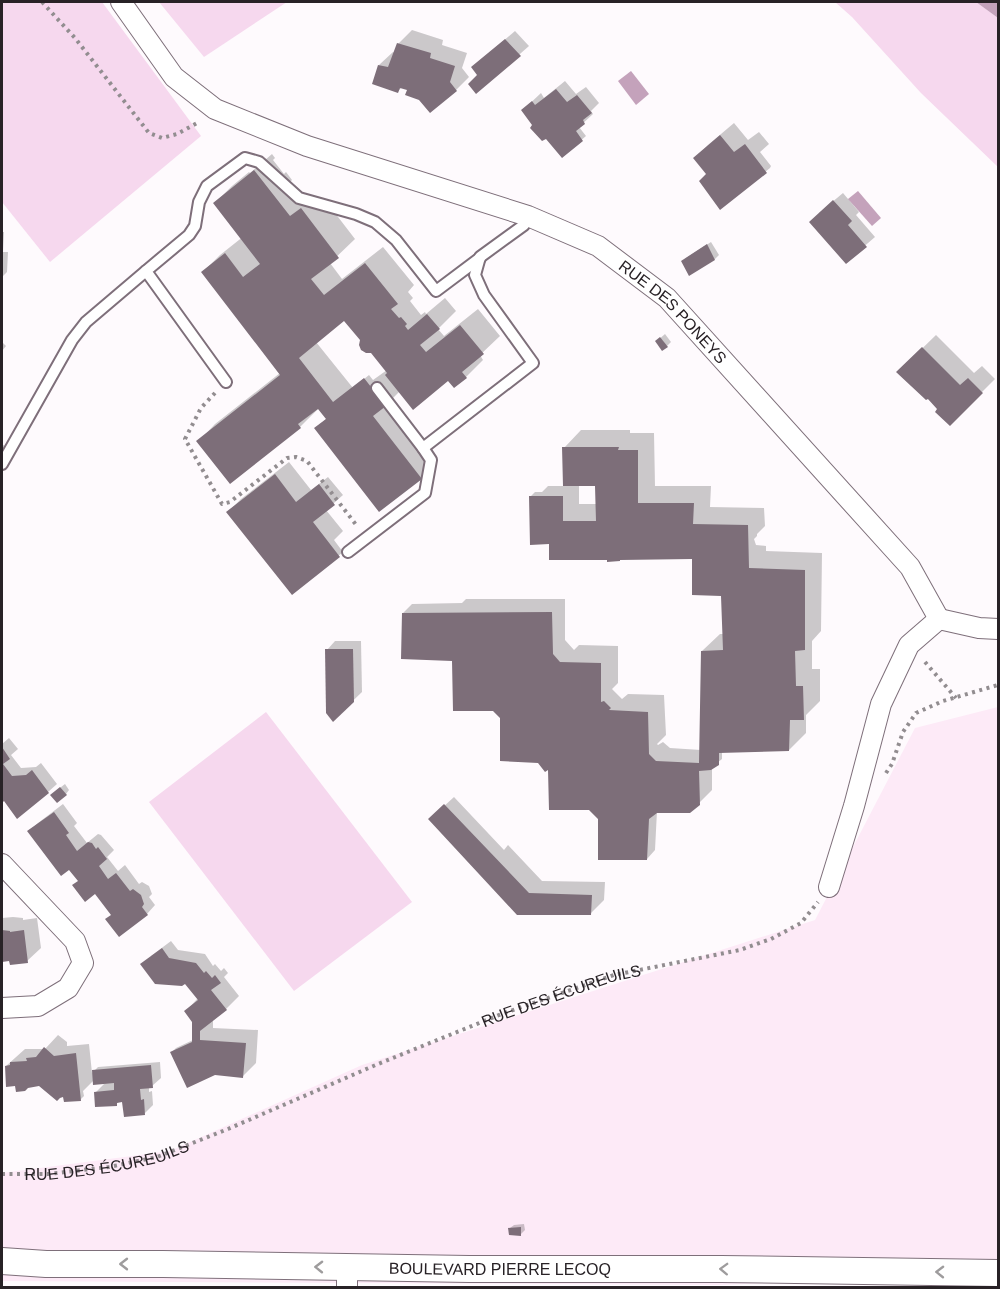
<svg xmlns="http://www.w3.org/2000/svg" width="1000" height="1289" viewBox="0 0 1000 1289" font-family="Arial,sans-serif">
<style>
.built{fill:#fdeaf7}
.green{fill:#f6d8ee}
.water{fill:#c4a2bb}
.shadow{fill:#0003;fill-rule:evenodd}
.building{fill:#7d6e79}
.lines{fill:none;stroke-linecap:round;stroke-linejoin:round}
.service-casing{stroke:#7e6f7a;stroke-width:14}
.minor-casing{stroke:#7e6f7a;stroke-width:22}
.tertiary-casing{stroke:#7e6f7a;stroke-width:28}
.path{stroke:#928d90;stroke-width:4;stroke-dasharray:3 4.5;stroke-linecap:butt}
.service{stroke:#fff;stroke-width:10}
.minor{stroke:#fff;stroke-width:20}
.tertiary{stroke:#fff;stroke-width:26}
.oneway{stroke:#9e9c9d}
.labels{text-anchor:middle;stroke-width:6;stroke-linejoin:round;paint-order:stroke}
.street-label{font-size:16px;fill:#282226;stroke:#fff}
</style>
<rect width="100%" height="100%" fill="#fefafd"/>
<polygon class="built" points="998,707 998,1274 720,1285 2,1281 2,1173 170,1151 362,1065 815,920 915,728"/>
<g class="green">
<polygon points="2,2 102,2 201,136 50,262 2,202"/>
<polygon points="159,2 287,2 204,57"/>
<polygon points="835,2 976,2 998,18 998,167 921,93 852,17"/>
<polygon points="266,712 412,902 294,991 149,802"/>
</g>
<g class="water">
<polygon points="976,2 998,2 998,18"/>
<polygon points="631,71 649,94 636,105 618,81"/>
<polygon points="858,191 881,218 872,226 848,199"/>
</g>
<g class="shadow">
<polygon points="412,30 443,40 442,45 467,53 462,68 469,77 456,90 409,89 402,87 398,91 379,65 393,52 395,53 398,44"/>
<polygon points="515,31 529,46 477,92 482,59"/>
<polygon points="565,81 576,94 586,87 599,103 591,111 593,114 579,127 586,136 563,156 534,125 523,110 541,93 544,98"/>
<polygon points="734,123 748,140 759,132 769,144 760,152 771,166 770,168 721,208 708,174 695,158 708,145"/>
<path d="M 272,154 L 275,158 L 273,160 L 284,174 L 286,172 L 292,180 L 290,182 L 301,196 L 303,194 L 314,209 L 325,200 L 355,239 L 330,263 L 342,279 L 383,247 L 414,285 L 408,292 L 413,298 L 410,301 L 421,315 L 425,312 L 426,314 L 445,298 L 456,311 L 438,329 L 444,336 L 478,309 L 500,336 L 480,355 L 483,360 L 466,377 L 448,379 L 400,391 L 391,400 L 438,460 L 421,478 L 316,428 L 327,418 L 319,408 L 300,427 L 230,482 L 198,442 L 215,424 L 280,373 L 203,272 L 220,255 L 244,236 L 215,203 L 232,186 L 249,172 L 250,173 ZM 345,319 L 387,370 L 373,380 L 369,375 L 353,388 L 316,342 Z"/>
<polygon points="843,193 859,212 856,215 875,237 846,262 819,213"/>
<polygon points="2,232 4,232 3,252 8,252 7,272 2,277 2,288"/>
<polygon points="711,242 719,255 715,259 690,274 686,258"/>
<polygon points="665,334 671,342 667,346 657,341"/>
<polygon points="936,335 974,373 982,366 995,379 950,424 938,408 898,372"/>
<polygon points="2,342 6,346 2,351"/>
<path d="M 581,430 L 630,430 L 630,433 L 654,433 L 655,486 L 711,486 L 710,507 L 764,508 L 765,526 L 757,534 L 757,536 L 754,539 L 756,545 L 766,546 L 766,551 L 822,553 L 821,631 L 812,641 L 812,669 L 820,669 L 820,701 L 806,715 L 806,733 L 789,750 L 722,751 L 722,759 L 712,767 L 712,790 L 698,804 L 657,811 L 655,850 L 647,859 L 599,818 L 549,771 L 501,717 L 454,656 L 403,613 L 412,604 L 462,603 L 466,599 L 565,599 L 565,640 L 574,650 L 579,645 L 618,646 L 618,683 L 612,689 L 622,699 L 628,694 L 664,695 L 666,735 L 657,744 L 658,745 L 663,742 L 670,748 L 701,750 L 702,651 L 720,634 L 724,634 L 723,597 L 693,557 L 550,543 L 531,496 L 535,492 L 542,492 L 548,486 L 564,486 L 564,448 ZM 597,484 L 597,504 L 579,504 L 579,485 Z"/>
<polygon points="2,444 6,447 2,453"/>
<polygon points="289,462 311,490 328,477 343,495 326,510 343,531 334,540 343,552 292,593 228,512 241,499"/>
<polygon points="335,641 361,641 362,692 333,720 327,650"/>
<polygon points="9,738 18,749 11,755 21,768 36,767 41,763 57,784 48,792 4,799 2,801 2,744"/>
<polygon points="65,784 69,790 66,794 56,791"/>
<polygon points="454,797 504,850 508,845 542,881 605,882 604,900 591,913 518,913 430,819"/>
<polygon points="63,804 77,823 74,826 87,843 98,834 101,835 114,850 107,857 118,871 125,865 139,884 142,882 149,886 152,894 149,897 155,905 147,914 112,914 95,892 79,880 70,868 29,831 38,823"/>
<polygon points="13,917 23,918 23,920 37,918 41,948 27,961 11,960 2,961 2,918"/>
<polygon points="171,941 178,950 205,954 213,966 215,964 221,971 224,968 228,973 224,977 239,996 226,1009 213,1019 213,1028 258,1030 256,1063 243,1076 172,1052 176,1048 193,1040 194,1021 186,1011 198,998 185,982 151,956"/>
<polygon points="58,1035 67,1042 67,1046 89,1044 92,1073 98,1067 160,1062 161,1078 152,1086 149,1087 149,1092 152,1091 153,1105 145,1113 123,1101 119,1101 116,1104 95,1093 106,1082 94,1080 83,1091 84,1096 80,1100 65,1096 40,1085 6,1066 25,1049 45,1049"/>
<polygon points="524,1224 525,1230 521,1234 510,1228 514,1225"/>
</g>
<g class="building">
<polygon points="505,39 521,56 476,94 468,84 477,75 471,67"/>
<polygon points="397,43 431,53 430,58 455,66 450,82 457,91 430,113 419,100 405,95 407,90 400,88 398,93 372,84 378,65 388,67"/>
<polygon points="556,89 567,102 577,95 592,113 583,120 585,124 576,131 583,141 562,158 546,139 542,141 530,128 532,125 521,110 532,101 535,105"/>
<polygon points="720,135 734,152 745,144 767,173 720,210 699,181 706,174 693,158"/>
<polygon points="254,170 290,216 301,208 339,258 311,279 324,295 365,263 398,304 391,309 399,318 401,317 407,324 405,326 408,330 427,314 440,329 420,345 426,352 460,325 484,354 462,372 467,378 454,388 448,381 413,410 385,375 387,373 371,353 366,353 361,350 359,345 360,340 344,321 299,358 333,402 364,378 386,406 373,416 422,479 379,512 314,428 326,419 318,409 298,424 301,428 230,484 196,441 280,375 201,272 225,253 243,277 260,264 213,203"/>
<polygon points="833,200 852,221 848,225 867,247 846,264 809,222"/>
<polygon points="707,244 715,260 689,276 681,261"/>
<polygon points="660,337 668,347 662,351 655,341"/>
<polygon points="922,347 960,385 968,378 983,393 950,426 935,412 937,409 928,399 926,400 896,372"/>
<polygon points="562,447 619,447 618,450 638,450 638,503 694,503 693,524 748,525 749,568 805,570 805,650 795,651 796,686 803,686 804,720 790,720 789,751 719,753 719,765 711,770 699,771 700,805 690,813 657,813 649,819 647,860 598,860 598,819 589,810 549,810 548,770 545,772 538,763 500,761 500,718 493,711 453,711 452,661 401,659 402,613 552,612 553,654 560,662 601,663 601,702 604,701 611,708 609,710 648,712 649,754 656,761 699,763 701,651 723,650 721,596 692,595 692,559 620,560 620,561 607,562 607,560 549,560 549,544 530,545 529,496 563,496 563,521 596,521 595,486 563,486"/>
<polygon points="275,474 296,502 319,484 335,505 313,522 340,557 292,595 226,512"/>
<polygon points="325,649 353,649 354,702 333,722 326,713"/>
<polygon points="2,747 10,759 3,764 12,776 26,775 32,770 49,793 17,819 4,801 2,803"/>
<polygon points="60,787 67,795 57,803 50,795"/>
<polygon points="444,804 529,893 592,895 591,915 517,915 428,819"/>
<polygon points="54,812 69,833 66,835 77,851 88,842 92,843 96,849 98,847 107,859 99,866 108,879 116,873 130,891 133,889 141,895 144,904 142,907 148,915 119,937 105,919 111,915 95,894 85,902 72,885 78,881 69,870 61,876 27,831"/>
<polygon points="2,930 10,931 10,932 24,930 28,963 10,965 9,961 2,962"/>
<polygon points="162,948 169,958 196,963 204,973 206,971 212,978 215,975 221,983 211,990 227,1010 200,1031 200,1040 246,1043 243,1078 215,1075 187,1088 170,1052 192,1042 192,1022 184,1011 198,1000 185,984 182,986 155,984 140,964"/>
<polygon points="44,1047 54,1056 76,1053 81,1101 64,1102 63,1097 60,1098 57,1101 39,1086 28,1088 25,1091 16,1092 15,1086 6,1087 5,1066 10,1065 10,1062 27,1061 26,1058 36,1057"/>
<polygon points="151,1065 153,1088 140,1089 141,1100 144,1099 145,1115 124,1117 122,1102 117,1103 117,1106 95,1107 94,1092 114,1090 114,1083 93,1085 92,1070"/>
<polygon points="521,1227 521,1236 509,1235 508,1228"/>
</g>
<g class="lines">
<defs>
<g id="service">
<polyline points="226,382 146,271 189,235 195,226 199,202 207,186 245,158 259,162 299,198 356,214 375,222 396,240 436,291 480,258"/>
<polyline points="377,388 423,448 533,363 484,295 475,275 480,257 524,225 528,216"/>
<polyline points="2,464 72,340 86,322 146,271"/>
<polyline points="348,552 425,493 431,460 423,448"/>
</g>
<g id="minor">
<path id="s2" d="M 121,2 L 174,77 L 215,109 L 307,146 L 528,216 L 598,246 L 667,298 L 910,567 L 939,619"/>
<polyline points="939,619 979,628 998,629"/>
<polyline points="2,864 75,941 83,963 68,988 38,1006 2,1008"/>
<polyline points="829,887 854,806 881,704 909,645 939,619"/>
<polyline points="347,1267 347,1288"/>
</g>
<g id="tertiary">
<path id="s3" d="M 2,1261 L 46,1264 L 163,1264 L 469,1269 L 721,1269 L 998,1273"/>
</g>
</defs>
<use href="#service" class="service-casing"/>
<use href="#minor" class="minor-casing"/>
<use href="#tertiary" class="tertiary-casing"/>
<g class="path">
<polyline points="42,2 75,38 149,133 162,138 177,134 199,122"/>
<polyline points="215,393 201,408 185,439 222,504 230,502 287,458 296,457 307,461 357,526"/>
<polyline points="925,662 956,698"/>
<polyline points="886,773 892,764 903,732 916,713 943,701 998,685"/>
<path id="s1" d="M 2,1174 L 48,1174 L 109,1167 L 157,1157 L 228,1129 L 378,1064 L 499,1015 L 614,975 L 740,950 L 771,939 L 801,923 L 818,902"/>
</g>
<use href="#service" class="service"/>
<use href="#minor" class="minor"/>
<use href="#tertiary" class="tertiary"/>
</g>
<defs><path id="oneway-chevron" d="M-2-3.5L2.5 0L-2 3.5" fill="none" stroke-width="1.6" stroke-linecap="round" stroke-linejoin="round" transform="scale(1.5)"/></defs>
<g class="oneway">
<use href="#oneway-chevron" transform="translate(124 1264) rotate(180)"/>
<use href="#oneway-chevron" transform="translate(319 1267) rotate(-179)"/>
<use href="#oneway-chevron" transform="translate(724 1269) rotate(-178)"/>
<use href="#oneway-chevron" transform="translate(940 1272) rotate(-179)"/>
</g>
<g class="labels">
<g class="street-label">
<text dy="6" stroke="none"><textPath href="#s2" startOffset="651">RUE DES PONEYS</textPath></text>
<text dy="6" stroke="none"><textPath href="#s1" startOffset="592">RUE DES ÉCUREUILS</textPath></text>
<text dy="6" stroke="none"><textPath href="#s1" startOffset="106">RUE DES ÉCUREUILS</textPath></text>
<text dy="6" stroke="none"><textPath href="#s3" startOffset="498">BOULEVARD PIERRE LECOQ</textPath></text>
</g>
</g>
<rect width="1000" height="1289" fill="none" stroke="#282226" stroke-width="6"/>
</svg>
